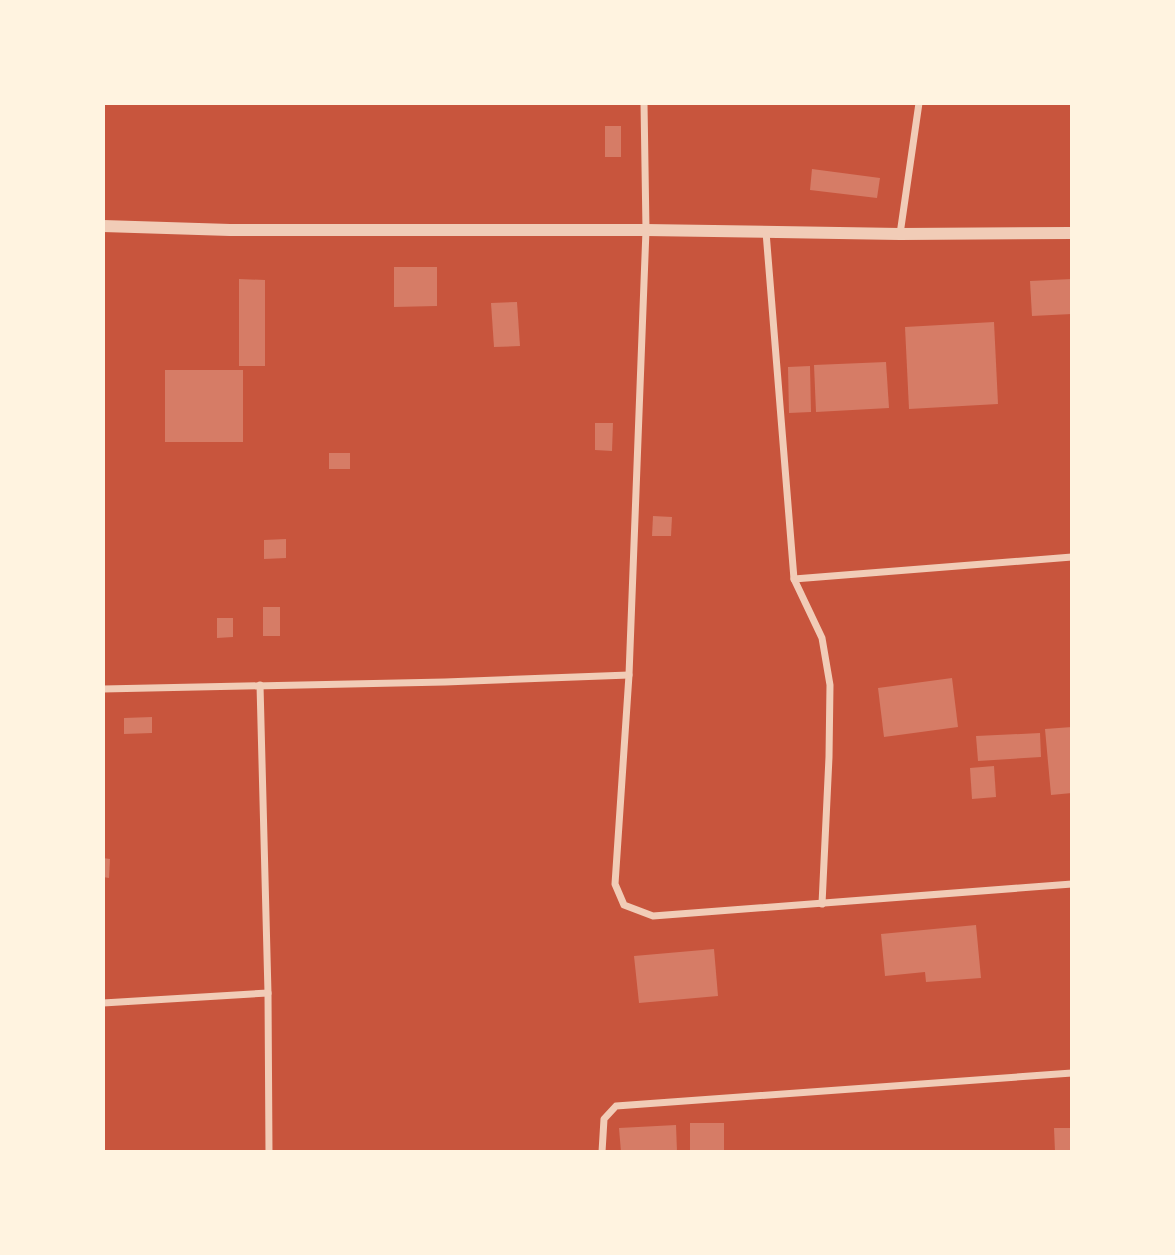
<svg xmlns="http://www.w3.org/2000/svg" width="1175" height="1255" viewBox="0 0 1175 1255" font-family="Karla,sans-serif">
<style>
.building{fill:#d67c66}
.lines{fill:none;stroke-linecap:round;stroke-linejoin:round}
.minor{stroke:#f1ccb7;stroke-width:7}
.tertiary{stroke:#f1ccb7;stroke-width:12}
</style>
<rect width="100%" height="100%" fill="#c8553d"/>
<g class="building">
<rect x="605" y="126" width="16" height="31"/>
<polygon points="812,169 880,178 877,198 810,190"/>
<polygon points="394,267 437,267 437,306 394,307"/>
<polygon points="239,279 265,280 265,366 239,366"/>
<polygon points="1072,279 1072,314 1032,316 1030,281"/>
<polygon points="517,302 520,346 494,347 491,303"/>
<polygon points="994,322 998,404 909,409 905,327"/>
<polygon points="886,362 889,408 816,412 814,365"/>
<polygon points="810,366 811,412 789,413 788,367"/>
<rect x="165" y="370" width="78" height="72"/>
<polygon points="595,423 613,423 612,451 595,450"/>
<rect x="329" y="453" width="21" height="16"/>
<polygon points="653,516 672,517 671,536 652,536"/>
<polygon points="286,539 286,558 264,559 264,540"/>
<rect x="263" y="607" width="17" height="29"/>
<polygon points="217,618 233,618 233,637 217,638"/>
<polygon points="952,678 958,727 884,737 878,688"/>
<polygon points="152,717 152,733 124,734 124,718"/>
<polygon points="1072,727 1072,793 1051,795 1045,729"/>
<polygon points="1040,733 1041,757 978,761 976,736"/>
<polygon points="994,766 996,797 972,799 970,768"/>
<polygon points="103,858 110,859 109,878 103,877"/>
<polygon points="976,925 981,978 926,982 925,972 885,976 881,934"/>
<polygon points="714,949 718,996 639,1003 634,956"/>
<rect x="690" y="1123" width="34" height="29"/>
<polygon points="676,1125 677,1152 621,1152 619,1128"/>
<polygon points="1054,1128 1072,1128 1072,1152 1055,1152"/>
</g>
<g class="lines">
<g class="minor">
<polyline points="644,103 646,230 629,675 615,884 624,905 653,916 1072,884"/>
<polyline points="766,232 794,579 822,638 830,685 829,757 822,904"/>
<polyline points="900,234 919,103"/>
<polyline points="794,579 1072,557"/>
<polyline points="260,685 268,993 269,1152"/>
<polyline points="103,689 445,682 629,675"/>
<polyline points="103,1003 268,993"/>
<polyline points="602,1152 604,1119 616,1106 1072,1073"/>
</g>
<polyline class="tertiary" points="103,226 230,230 646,230 900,234 1072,233"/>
</g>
<rect width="1175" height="1255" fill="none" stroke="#fff3e0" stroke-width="210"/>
</svg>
